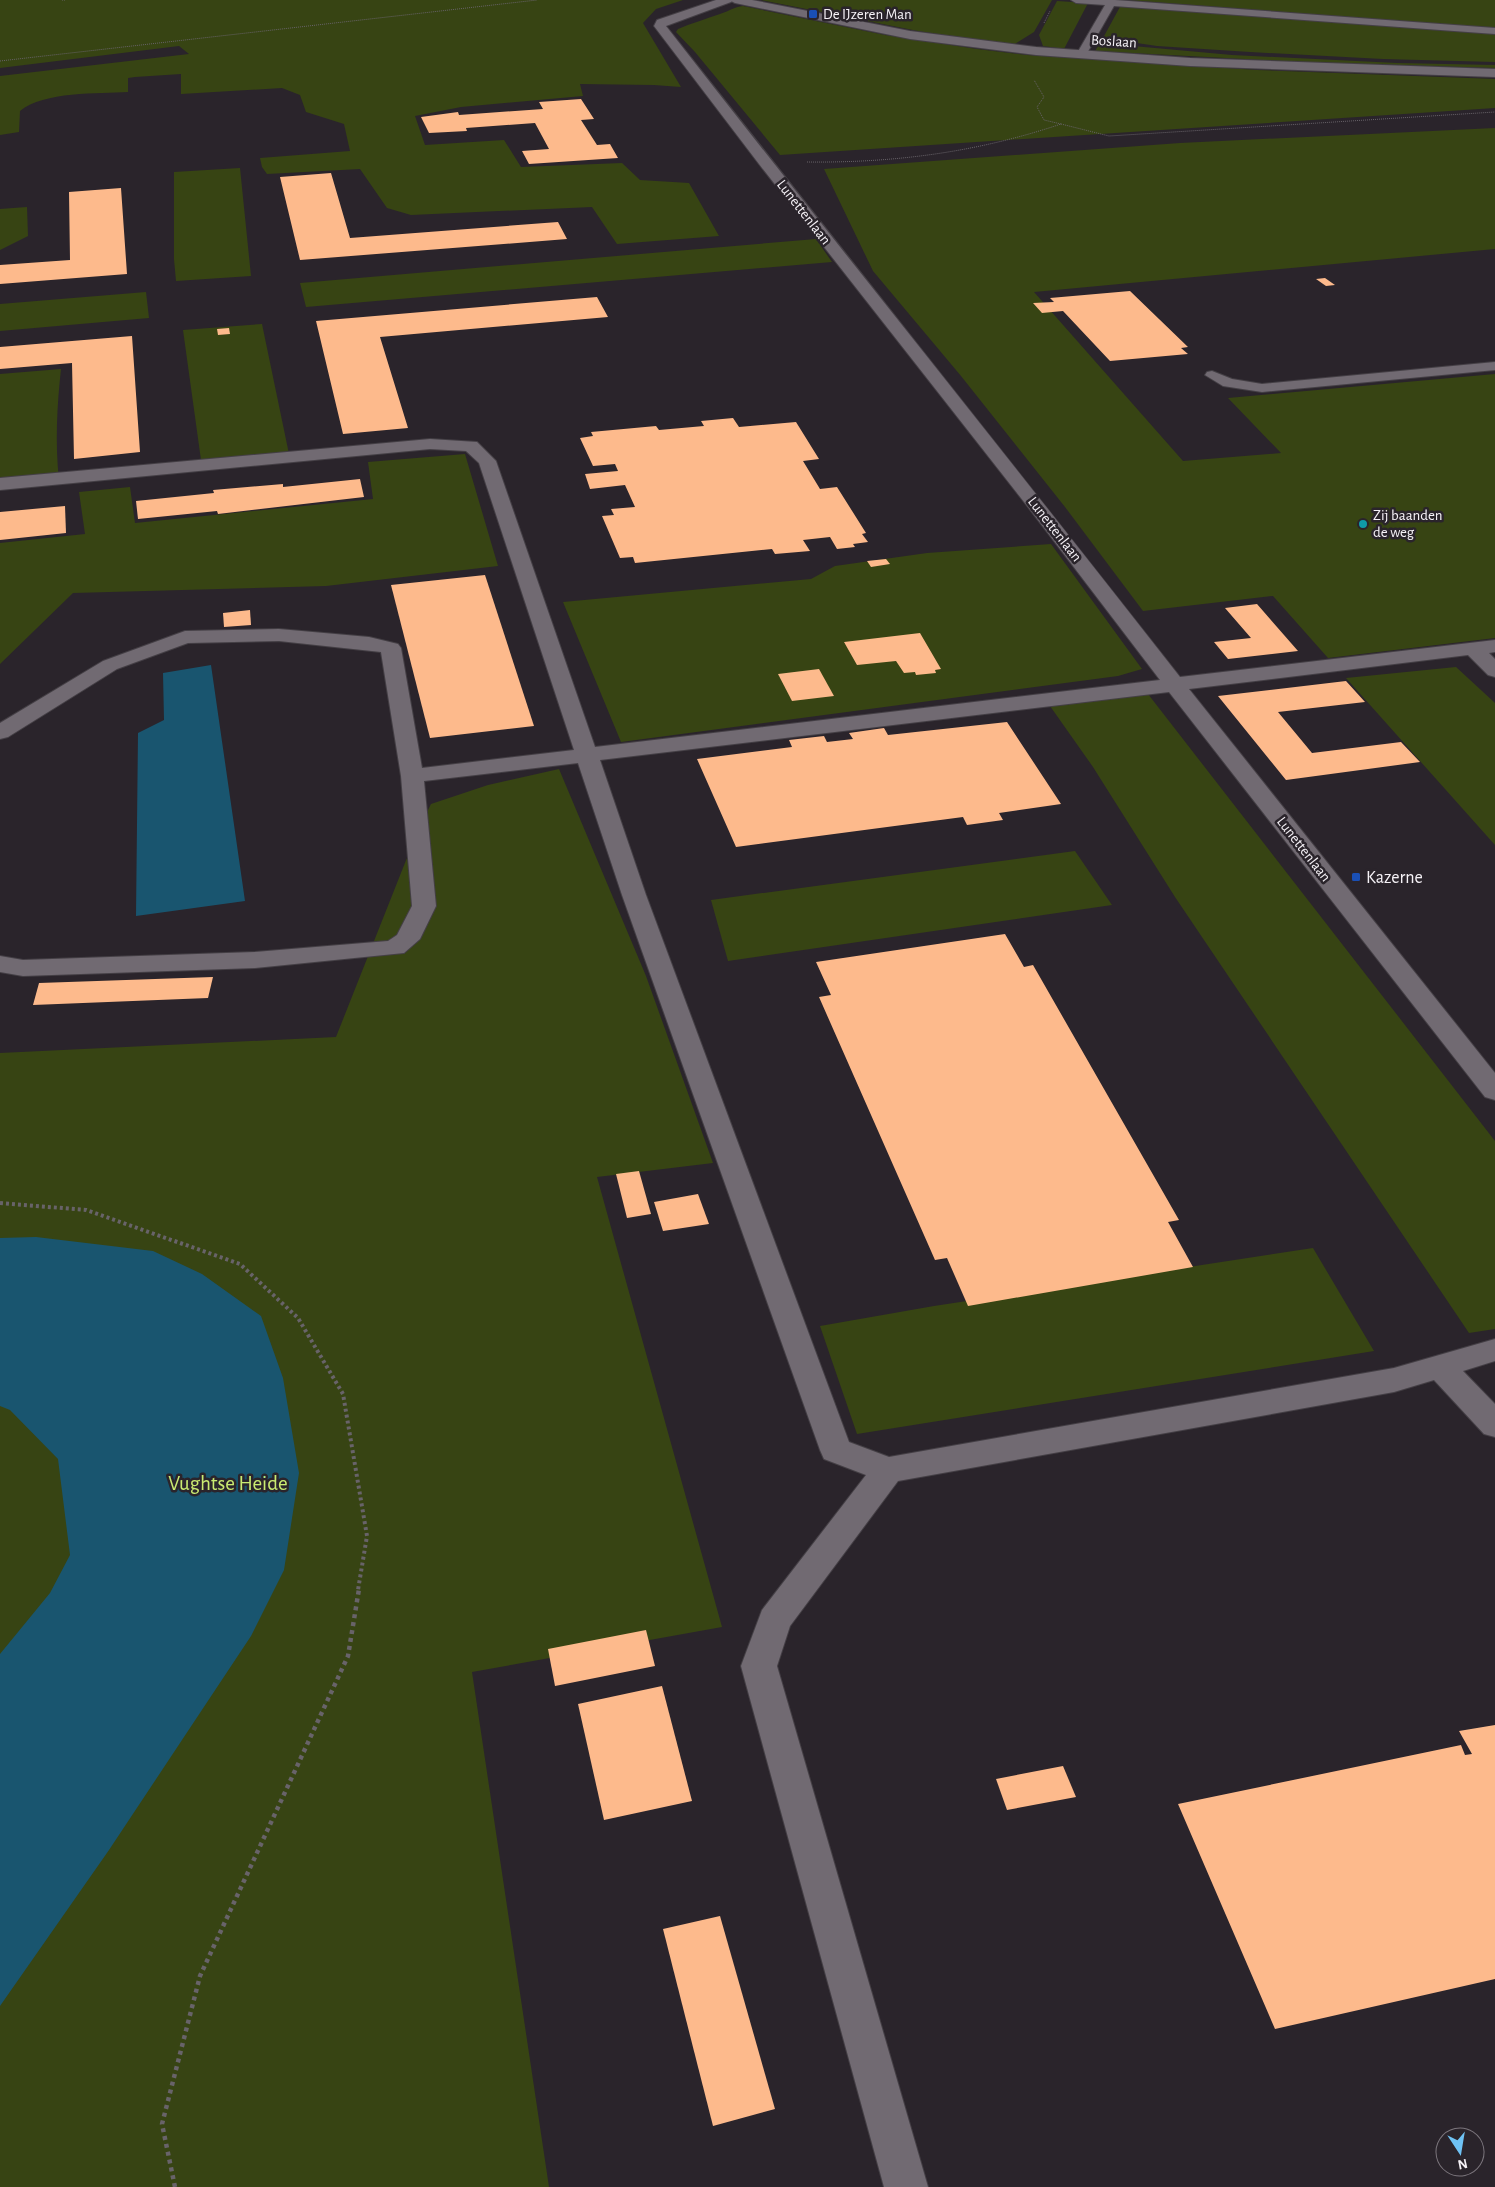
<svg xmlns="http://www.w3.org/2000/svg" width="1495" height="2187" viewBox="0 0 1495 2187" font-family="'Alegreya Sans',sans-serif">
<style>
.green{fill:#374413}
.water{fill:#19556f}
.building{fill:#fdba8c}
.lines{fill:none;stroke-linecap:round;stroke-linejoin:round}
.service-casing{stroke:#443f45;stroke-width:2}
.minor-casing{stroke:#443f45;stroke-width:2}
.secondary-casing{stroke:#443f45;stroke-width:2}
.path-far2{stroke:#686369;stroke-width:1;stroke-dasharray:1 1;stroke-linecap:butt}
.path-far1{stroke:#686369;stroke-width:4;stroke-dasharray:3 3;stroke-linecap:butt}
.path{stroke:#686369;stroke-width:4.5;stroke-dasharray:4 4;stroke-linecap:butt}
.service{fill:#716a72;fill-rule:evenodd}
.minor{fill:#716a72;fill-rule:evenodd}
.secondary{fill:#716a72;fill-rule:evenodd}
.transit-dot{fill:#1a4fb4;stroke:#2a242b;stroke-width:2}
.culture-dot{fill:#0f9aa8;stroke:#2a242b;stroke-width:2}
.labels{text-anchor:middle;stroke-width:5;stroke-linejoin:round;paint-order:stroke}
.far-poi-label{font-size:15px;fill:#f6f2f7;stroke:#2a242b;text-anchor:start}
.far-street-label{font-size:15px;fill:#f6f2f7;stroke:#2a242b}
.poi-label{font-size:18px;fill:#f6f2f7;stroke:#2a242b;text-anchor:start}
.near-park-label{font-size:21px;fill:#caeb72;stroke:#2a242b}
</style>
<rect width="100%" height="100%" fill="#2a242b"/>
<g class="green">
<path d="M 0,0 L 683,0 L 656,9 L 643,23 L 681,87 L 654,85 L 580,84 L 583,96 L 461,107 L 415,116 L 425,145 L 504,140 L 521,167 L 622,163 L 640,180 L 689,183 L 719,236 L 617,244 L 592,207 L 411,215 L 387,208 L 360,169 L 267,174 L 262,167 L 260,158 L 350,151 L 344,124 L 306,112 L 300,95 L 282,88 L 181,94 L 181,74 L 135,77 L 128,78 L 128,92 C 98,94 44,91 20,111 L 19,132 L 0,135 L 0,76 L 189,54 L 179,46 L 0,68 Z"/>
<polygon points="761,0 1052,0 1034,32 1013,45 918,31"/>
<polygon points="1127,0 1495,0 1495,28"/>
<polygon points="1057,1 1088,3 1064,49 1043,46 1039,35"/>
<polygon points="1121,5 1495,34 1495,62 1383,59 1250,52 1157,46 1103,38"/>
<path d="M 743,6 L 885,35 L 977,49 L 1027,55 L 1257,70 L 1495,79 L 1495,108 L 780,155 L 695,52 L 676,32 L 678,29 C 692,23 706,19 720,14 C 729,11 734,7 743,6 Z"/>
<polygon points="1100,43 1232,55 1397,63 1495,65 1495,68 1301,62 1095,51"/>
<polygon points="1495,128 1495,249 1034,292 1183,461 1281,453 1228,398 1495,374 1495,638 1328,658 1273,596 1143,611 1065,507 961,376 873,271 824,169 1180,143"/>
<polygon points="240,168 251,276 176,281 174,259 174,172"/>
<polygon points="27,207 28,236 0,250 0,209"/>
<polygon points="816,239 832,262 306,307 300,283"/>
<polygon points="146,292 149,318 0,331 0,304"/>
<polygon points="262,324 289,454 201,460 183,330"/>
<path d="M 61,369 C 57,406 55,442 59,480 L 0,484 L 0,374 Z"/>
<polygon points="465,454 498,566 326,586 73,593 0,664 0,543 85,534 79,492 130,487 135,523 373,499 368,462"/>
<polygon points="1051,544 1142,669 1118,676 621,742 563,602 811,579 835,566 927,553"/>
<polygon points="1456,667 1495,703 1495,845 1346,678"/>
<polygon points="1148,694 1495,1141 1495,1329 1469,1333 1175,897 1093,767 1050,706"/>
<polygon points="559,769 646,976 713,1163 597,1177 722,1627 472,1672 549,2187 0,2187 0,1053 336,1037 418,830 431,804 488,785"/>
<polygon points="1075,851 1112,905 728,961 711,900"/>
<polygon points="1313,1248 1374,1351 857,1434 820,1326 934,1306"/>
</g>
<g class="water">
<polygon points="211,665 245,901 136,916 138,733 164,720 163,673"/>
<polygon points="36,1237 153,1251 202,1274 261,1316 283,1378 299,1473 284,1570 251,1636 109,1850 0,2006 0,1654 50,1593 70,1555 58,1459 10,1410 0,1406 0,1238"/>
</g>
<g class="building">
<polygon points="581,99 594,119 581,120 597,145 610,144 618,158 529,164 522,151 549,149 535,123 466,128 467,131 429,133 421,117 458,112 459,115 543,109 539,102"/>
<polygon points="331,173 350,238 558,222 567,239 300,260 280,177"/>
<polygon points="121,188 127,274 0,284 0,265 70,260 69,192"/>
<polygon points="1325,278 1335,285 1326,286 1316,279"/>
<polygon points="1130,291 1188,347 1181,348 1188,354 1110,361 1063,311 1042,313 1033,303 1054,302 1050,298"/>
<polygon points="597,297 608,317 380,337 408,428 343,434 316,321"/>
<polygon points="229,328 230,334 218,335 217,329"/>
<polygon points="132,336 140,452 74,459 72,363 0,369 0,347"/>
<polygon points="733,418 739,427 796,422 819,459 803,461 820,489 837,487 866,533 862,534 868,542 853,544 855,547 837,549 830,537 803,540 810,551 775,554 772,549 635,563 633,557 620,558 602,516 614,515 611,509 635,507 625,485 590,489 585,474 618,471 615,464 593,466 580,438 593,436 591,432 656,426 659,430 704,426 701,421"/>
<polygon points="360,479 364,497 218,514 217,511 138,519 136,501 214,493 213,490 283,484 283,487"/>
<polygon points="65,506 66,533 0,540 0,512"/>
<polygon points="886,559 890,564 871,567 867,561"/>
<polygon points="485,575 534,726 430,738 391,585"/>
<polygon points="1257,604 1298,651 1228,659 1214,642 1251,638 1225,608"/>
<polygon points="250,610 251,625 224,627 223,613"/>
<polygon points="920,633 941,669 935,670 936,673 916,675 915,672 904,673 896,661 857,665 844,642"/>
<polygon points="819,669 834,696 792,701 778,674"/>
<polygon points="1346,681 1365,702 1278,712 1312,753 1401,742 1420,762 1286,780 1218,696"/>
<polygon points="1007,722 1061,804 999,813 1003,820 967,825 963,817 736,847 697,759 792,747 789,740 824,736 827,742 853,739 849,733 884,728 888,735"/>
<polygon points="1005,934 1024,967 1033,965 1179,1220 1168,1222 1193,1267 968,1306 947,1258 935,1260 819,997 831,995 816,962"/>
<polygon points="213,977 208,998 33,1005 39,983"/>
<polygon points="639,1171 651,1214 627,1218 616,1174"/>
<polygon points="698,1194 709,1224 663,1231 654,1202"/>
<polygon points="646,1630 655,1666 555,1686 548,1649"/>
<polygon points="662,1686 692,1801 604,1820 578,1704"/>
<polygon points="1495,1725 1495,1979 1275,2029 1178,1804 1461,1745 1465,1755 1472,1754 1459,1731"/>
<polygon points="1063,1766 1076,1797 1007,1810 996,1779"/>
<polygon points="720,1916 775,2109 713,2126 663,1929"/>
</g>
<g class="lines">
<defs>
<g id="service">
<polygon points="1071,0 1115,0 1495,28 1495,34 1114,6 1086,55 1081,58 1076,55 1105,5 1076,3"/>
<polygon points="1495,362 1495,370 1262,392 1223,386 1205,375 1207,372 1212,371 1232,379 1262,384"/>
</g>
<path id="minor" d="M 716,0 L 733,0 L 731,2 L 666,26 C 836,244 1010,459 1180,677 L 1495,640 L 1495,652 L 1489,653 L 1495,659 L 1495,677 L 1488,675 L 1468,655 L 1189,689 L 1495,1073 L 1495,1100 L 1485,1097 L 1169,692 L 600,760 L 646,895 L 849,1442 L 889,1457 L 1394,1368 L 1495,1339 L 1495,1361 L 1463,1371 L 1495,1404 L 1495,1437 L 1484,1434 L 1434,1380 L 1394,1392 L 898,1481 L 790,1626 L 777,1666 L 928,2187 L 884,2187 L 741,1666 L 762,1610 L 866,1475 L 824,1459 L 820,1450 L 622,895 L 578,763 L 424,781 L 436,906 L 420,939 L 404,953 L 255,968 L 23,976 L 0,972 L 0,956 L 23,960 L 255,952 L 388,941 L 397,935 L 412,906 L 401,776 L 381,652 L 279,641 L 188,643 L 117,669 L 8,737 L 0,739 L 0,723 L 103,661 L 185,631 L 279,629 L 369,637 L 398,644 L 401,648 L 422,768 L 574,750 L 479,463 L 466,451 L 430,449 L 0,490 L 0,478 L 430,439 L 477,442 L 496,461 L 595,747 L 1160,680 L 1028,507 L 759,164 L 654,26 L 657,20 Z"/>
<polygon id="secondary" points="729,0 752,0 910,31 1036,47 1190,58 1495,69 1495,77 1190,66 1036,55 910,39 735,3"/>
</defs>
<use href="#service" class="service-casing"/>
<use href="#minor" class="minor-casing"/>
<use href="#secondary" class="secondary-casing"/>
<g class="path-far2">
<polyline points="62,0 66,0"/>
<polyline points="1044,23 1050,11"/>
<polyline points="0,61 537,0"/>
<polyline points="1061,124 1109,136 1495,112"/>
<path d="M 807,162 C 895,163 978,152 1061,124 L 1044,120 L 1037,107 L 1044,97 L 1034,80"/>
</g>
<polyline class="path-far1" points="0,1203 86,1210 240,1264 298,1318 343,1394 367,1536 358,1590"/>
<polyline class="path" points="175,2187 162,2124 200,1976 348,1656 359,1589"/>
<use href="#service" class="service"/>
<use href="#minor" class="minor"/>
<use href="#secondary" class="secondary"/>
</g>
<g class="transit-dot">
<rect x="808" y="9" width="10" height="10" rx="2.5"/>
<rect x="1351" y="872" width="10" height="10" rx="2.5"/>
</g>
<circle class="culture-dot" cx="1363" cy="524" r="5"/>
<g class="labels">
<g class="far-poi-label">
<text x="823" y="19">De IJzeren Man</text>
<text x="1373" y="520">Zij baanden<tspan x="1373" dy="17">de weg</tspan></text>
</g>
<g class="far-street-label">
<text transform="translate(1114 41) rotate(4)" y="5">Boslaan</text>
<text transform="translate(804 212) rotate(52)" y="5">Lunettenlaan</text>
<text transform="translate(1055 529) rotate(52)" y="5">Lunettenlaan</text>
<text transform="translate(1304 849) rotate(52)" y="5">Lunettenlaan</text>
</g>
<g class="poi-label">
<text x="1366" y="883">Kazerne</text>
</g>
<g class="near-park-label">
<text x="228" y="1490">Vughtse Heide</text>
</g>
</g>
<g transform="translate(1460 2152) rotate(168)"><circle r="24" fill="#2a242b" stroke="#7c767d"/>
<path d="M0-4L9 19L0 12L-9 19Z" fill="#6fc2f4"/>
<text y="-8" font-size="14" font-weight="bold" text-anchor="middle" fill="#f6f2f7">N</text>
</g>
</svg>
